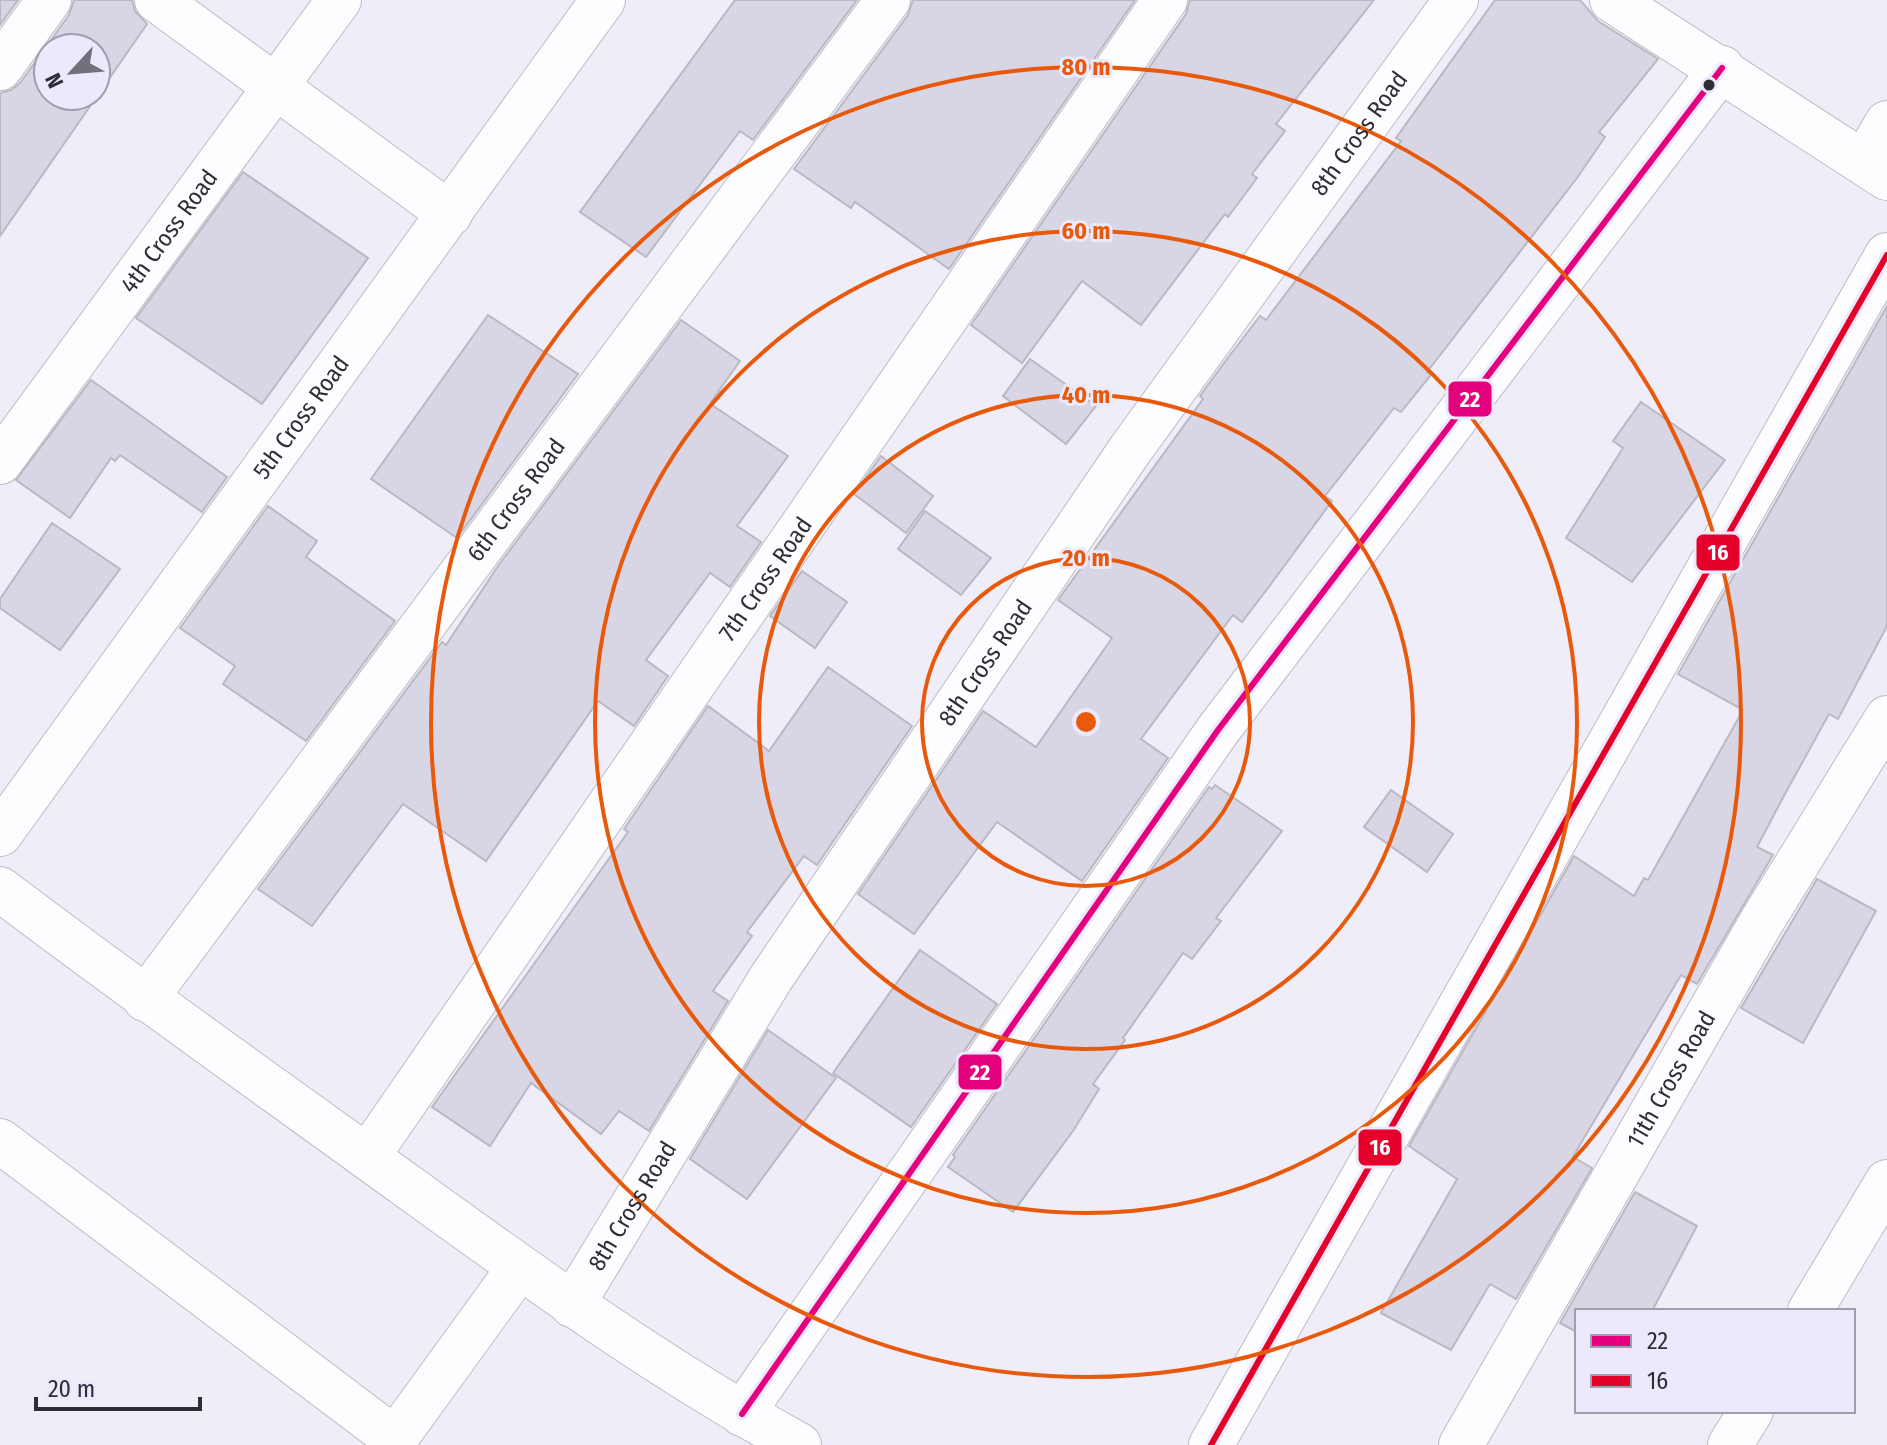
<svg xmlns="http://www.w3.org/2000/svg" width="1887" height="1445" viewBox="0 0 1887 1445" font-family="'Fira Sans Condensed',sans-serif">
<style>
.building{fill:#d8d5e5;stroke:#bab9c2;stroke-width:2;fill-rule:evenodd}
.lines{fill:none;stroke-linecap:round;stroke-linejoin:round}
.minor-casing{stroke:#bdbcc4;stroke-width:46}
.minor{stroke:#fdfcfe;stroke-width:44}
.bus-1-casing{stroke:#ece9fc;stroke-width:12}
.bus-2-casing{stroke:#ece9fc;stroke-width:12}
.bus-1{stroke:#e5007d;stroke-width:6}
.bus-2{stroke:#e4002b;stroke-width:6}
.ring{fill:none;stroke:#e8590c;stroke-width:4}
.bus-dot{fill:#2f2e37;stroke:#ece9fc;stroke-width:3}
.labels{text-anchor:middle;stroke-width:6;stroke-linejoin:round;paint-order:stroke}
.street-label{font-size:24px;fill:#2f2e37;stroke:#ece9fc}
.centre{fill:#e8590c;stroke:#ece9fc;stroke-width:4}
.ring-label{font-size:24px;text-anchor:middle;font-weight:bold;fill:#e8590c;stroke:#ece9fc;stroke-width:6;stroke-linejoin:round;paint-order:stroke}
.line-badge{stroke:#ece9fc;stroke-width:3}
.badge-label{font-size:22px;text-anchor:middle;font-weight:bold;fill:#fff}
</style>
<rect width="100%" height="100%" fill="#efedf8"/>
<g class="building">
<polygon points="0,0 18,0 0,25"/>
<path d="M 74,0 L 132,0 L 135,11 L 147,24 L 0,236 L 0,93 L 11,90 L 20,83 L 69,15 ZM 48,48 L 96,48 L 96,96 L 48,96 Z"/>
<polygon points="735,0 857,0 753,140 740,131 646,257 580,212"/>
<polygon points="913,0 1135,0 949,269 855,202 851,208 794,169 908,15"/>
<polygon points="1190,0 1374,0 1276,124 1285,131 1252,174 1257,178 1228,217 1225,214 1141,325 1082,281 1022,363 971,325 1186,14"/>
<polygon points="1495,0 1580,0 1598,21 1658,59 1599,132 1605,137 1577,178 1427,372 1431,375 1401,412 1394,408 1325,496 1332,501 1271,584 1242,622 1233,615 1141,739 1168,758 1082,881 997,822 914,934 858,894 983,711 1036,747 1112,638 1058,600 1203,399 1200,396 1227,359 1260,316 1266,320 1401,141 1396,138"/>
<polygon points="243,172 368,258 262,404 136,318"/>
<polygon points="1887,306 1887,626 1838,719 1829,714 1786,792 1757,847 1773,855 1697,984 1681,975 1581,1143 1573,1157 1592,1168 1516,1299 1490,1284 1451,1350 1381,1313 1457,1179 1409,1146 1574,856 1634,896 1644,878 1648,880 1743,710 1678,674"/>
<polygon points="488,315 578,374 457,538 371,479"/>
<polygon points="681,320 740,361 711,402 712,405 788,456 737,526 761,542 730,587 710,573 646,660 668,676 634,726 598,701 486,861 403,804 312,926 258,889 442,642 446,645 498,566"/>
<polygon points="1030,359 1096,406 1066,444 1003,396"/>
<polygon points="91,380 227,477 202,512 120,455 115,461 111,458 70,518 16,480"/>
<polygon points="1641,402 1725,460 1632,582 1566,538 1623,448 1613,441"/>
<polygon points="881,456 933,496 906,533 854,494"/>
<polygon points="268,506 317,541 306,557 395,621 306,741 223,684 235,666 180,628"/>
<polygon points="925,511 991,558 961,595 898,549"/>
<polygon points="52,523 120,569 60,650 0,608 0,599"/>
<polygon points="802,571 847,602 815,648 770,616"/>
<polygon points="828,667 912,726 817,865 804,856 747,932 752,936 713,991 728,1001 649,1131 619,1111 601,1134 531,1083 490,1146 432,1107 628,832 624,829 708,706 769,751"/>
<polygon points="1215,785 1282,831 1216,918 1221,921 1192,959 1183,953 1123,1038 1125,1040 1093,1084 1099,1089 1073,1131 1013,1212 948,1167 955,1157 953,1155 1209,787 1212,789"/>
<polygon points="1391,790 1453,834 1427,872 1364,827"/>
<polygon points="1817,879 1876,911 1803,1043 1741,1008"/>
<polygon points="920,950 997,1004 911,1127 833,1073"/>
<polygon points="768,1030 836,1078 747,1199 690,1159"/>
<polygon points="1635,1192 1697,1226 1652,1311 1577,1311 1577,1332 1560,1323"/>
</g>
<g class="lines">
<defs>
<g id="minor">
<polyline points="157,0 450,214"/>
<polyline points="1612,0 1887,178"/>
<polyline points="0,68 49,0"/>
<polyline points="1865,161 1887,123"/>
<path id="s1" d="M 0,462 L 339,0"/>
<path id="s2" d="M 0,834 L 603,0"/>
<path d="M 0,889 C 121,981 244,1068 367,1157 C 507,1258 647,1362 799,1445"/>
<path id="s3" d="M 145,999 L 888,0"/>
<polyline points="0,1141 395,1439 519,1268"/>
<path id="s4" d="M 367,1157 L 1165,0"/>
<path id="s5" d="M 572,1305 L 771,978 L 1130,450 L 1456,0"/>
<polyline points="1810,1311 1887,1182"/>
<polyline points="742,1414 1218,730 1722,68"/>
<polyline points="1211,1445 1887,255"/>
<path id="s6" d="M 1461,1445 L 1762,921 L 1887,718"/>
<polyline points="1730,1445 1751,1411"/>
</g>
</defs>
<use href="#minor" class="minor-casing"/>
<use href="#minor" class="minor"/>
<defs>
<polyline id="bus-1" points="742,1414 1218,730 1722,68"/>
<polyline id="bus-2" points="1211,1445 1887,255"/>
</defs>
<use href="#bus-1" class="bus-1-casing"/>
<use href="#bus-2" class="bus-2-casing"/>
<use href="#bus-1" class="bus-1"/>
<use href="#bus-2" class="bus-2"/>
</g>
<g class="ring">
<circle cx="1086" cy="722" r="164"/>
<circle cx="1086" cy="722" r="327"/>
<circle cx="1086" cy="722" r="491"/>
<circle cx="1086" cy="722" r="655"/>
</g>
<circle class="bus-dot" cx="1709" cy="85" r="7"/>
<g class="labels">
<g class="street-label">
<text dy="8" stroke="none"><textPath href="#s5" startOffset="1412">8th Cross Road</textPath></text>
<text dy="8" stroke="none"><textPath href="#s1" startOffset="286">4th Cross Road</textPath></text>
<text dy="8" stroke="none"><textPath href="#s2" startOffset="514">5th Cross Road</textPath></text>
<text dy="8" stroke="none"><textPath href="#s3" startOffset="622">6th Cross Road</textPath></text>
<text dy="8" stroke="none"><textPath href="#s4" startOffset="702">7th Cross Road</textPath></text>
<text dy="8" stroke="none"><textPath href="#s5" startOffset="764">8th Cross Road</textPath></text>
<text dy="8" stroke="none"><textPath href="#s6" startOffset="422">11th Cross Road</textPath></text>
<text dy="8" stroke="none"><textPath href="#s5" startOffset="116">8th Cross Road</textPath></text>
</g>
</g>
<circle cx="1086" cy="722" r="12" class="centre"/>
<g class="ring-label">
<text x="1086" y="75">80 m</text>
<text x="1086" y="239">60 m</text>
<text x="1086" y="403">40 m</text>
<text x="1086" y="566">20 m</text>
</g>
<g class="line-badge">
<rect x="1447" y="380" width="46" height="38" rx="8" fill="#e5007d"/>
<rect x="1695" y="533" width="46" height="39" rx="8" fill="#e4002b"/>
<rect x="957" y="1053" width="46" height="38" rx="8" fill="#e5007d"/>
<rect x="1357" y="1128" width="46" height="39" rx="8" fill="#e4002b"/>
</g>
<g class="badge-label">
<text x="1470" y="407">22</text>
<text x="1718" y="560">16</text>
<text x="980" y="1080">22</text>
<text x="1380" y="1155">16</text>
</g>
<rect x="1575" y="1309" width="280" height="104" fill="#ece9fc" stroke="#a09ead" stroke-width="2"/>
<rect x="1591" y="1335" width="40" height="12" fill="#e5007d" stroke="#a09ead" stroke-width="2"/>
<text x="1647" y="1349" font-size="24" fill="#2f2e37">22</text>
<rect x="1591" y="1375" width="40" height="12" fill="#e4002b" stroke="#a09ead" stroke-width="2"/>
<text x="1647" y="1389" font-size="24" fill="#2f2e37">16</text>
<g transform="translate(72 72) rotate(244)"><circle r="38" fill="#ece9fc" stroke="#a09ead" stroke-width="2"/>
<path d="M0-6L14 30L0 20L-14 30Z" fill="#72717b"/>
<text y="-12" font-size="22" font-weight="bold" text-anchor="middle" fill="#2f2e37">N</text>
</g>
<path d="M36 1397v12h164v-12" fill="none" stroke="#2f2e37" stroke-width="4"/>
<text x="48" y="1397" font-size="24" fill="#2f2e37" stroke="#ece9fc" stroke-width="6" paint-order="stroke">20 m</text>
</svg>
